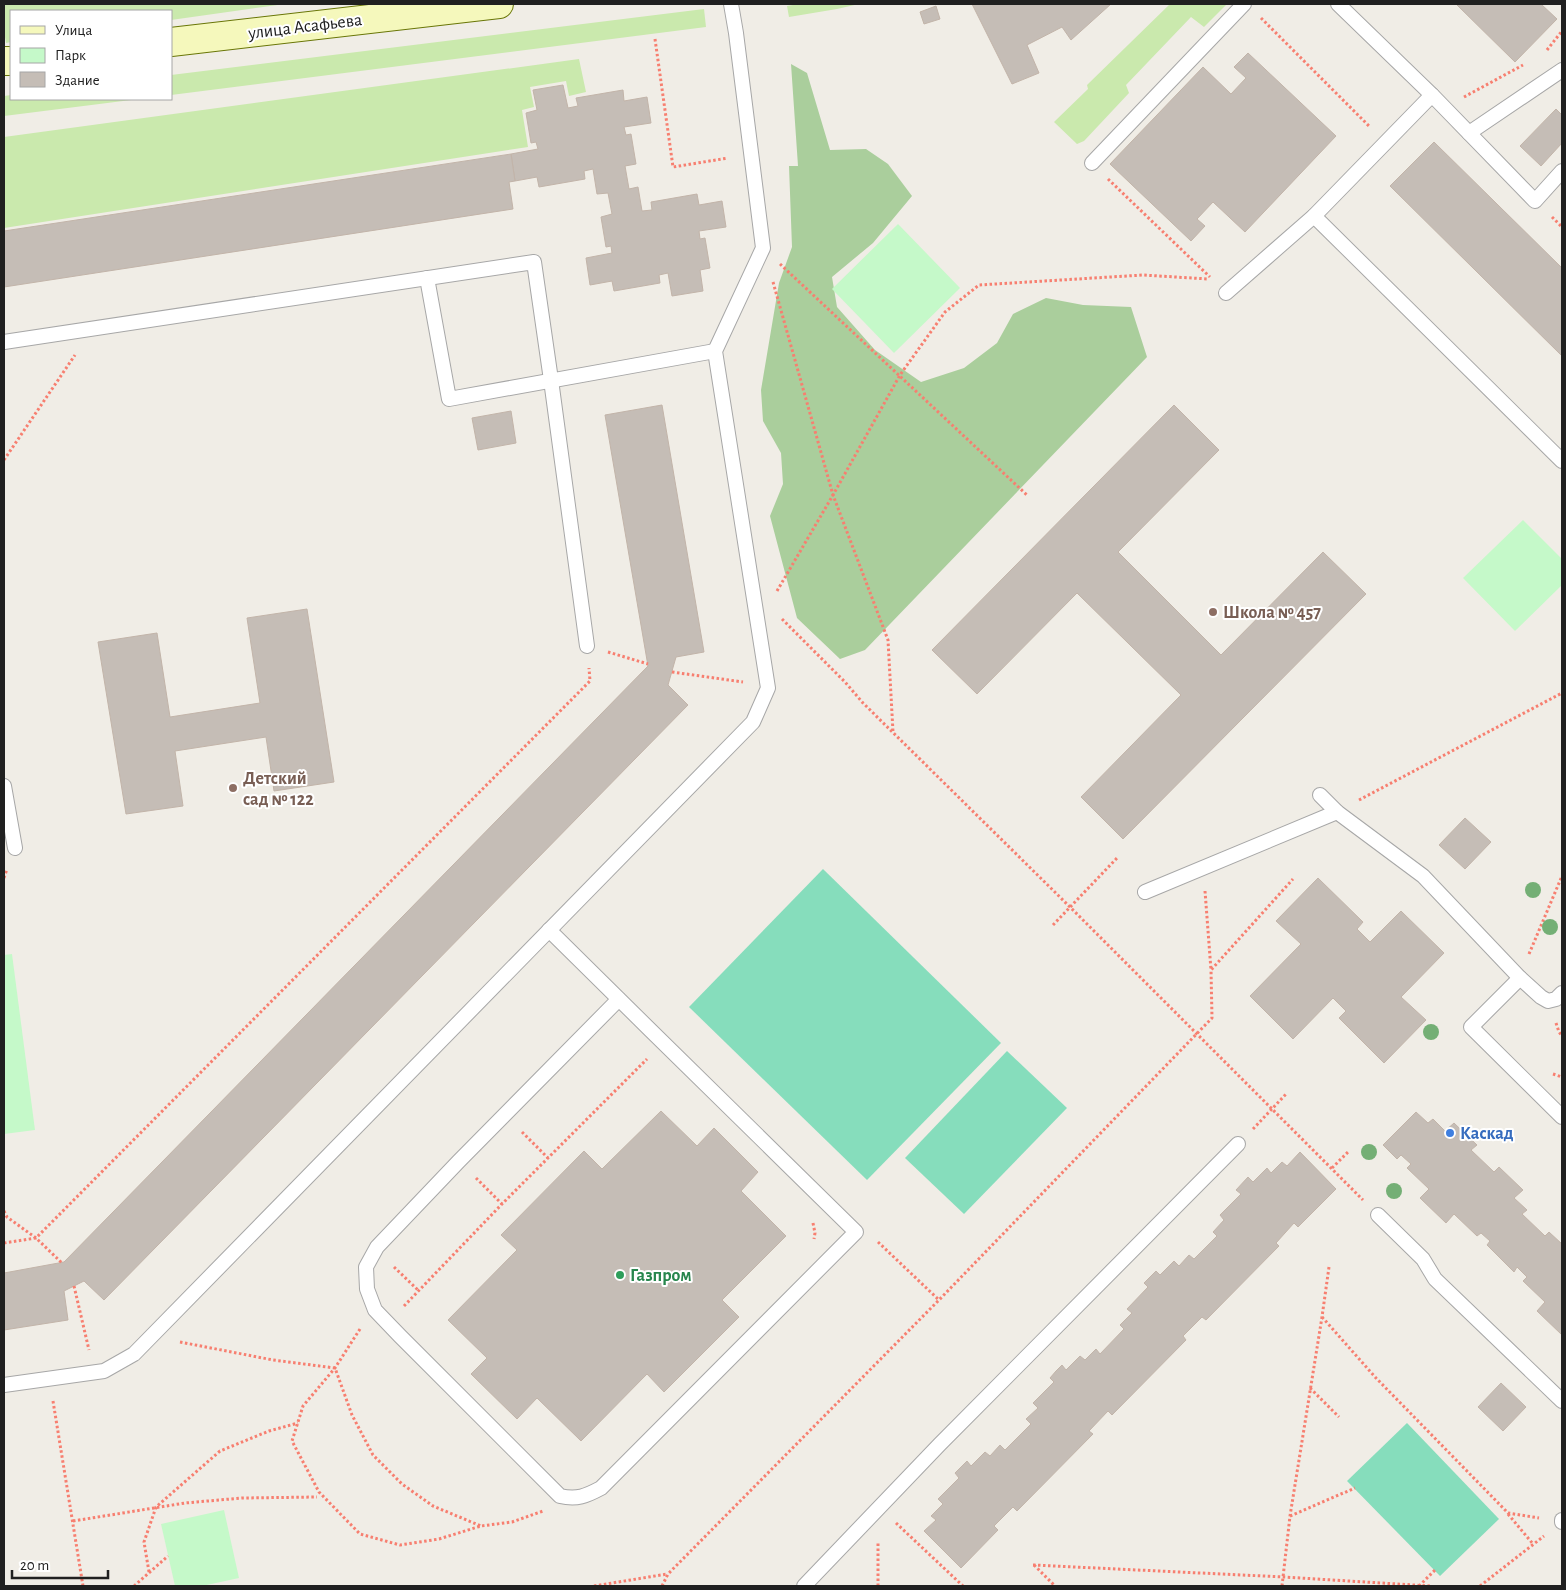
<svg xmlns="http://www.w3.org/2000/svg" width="1566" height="1590" viewBox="0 0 1566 1590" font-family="'Alegreya Sans',sans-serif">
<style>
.grass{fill:#cae9ad}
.forest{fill:#aace9c}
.park{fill:#c5f9c9}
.pitch{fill:#86ddbc}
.building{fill:#c5bdb6;stroke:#c2b4a9}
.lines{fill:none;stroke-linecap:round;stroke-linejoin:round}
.lane-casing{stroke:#a7a7a7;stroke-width:16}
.secondary-casing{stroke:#697607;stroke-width:30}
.path{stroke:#f77f70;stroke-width:3;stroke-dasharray:2.5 2.5;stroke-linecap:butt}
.lane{stroke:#fff;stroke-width:14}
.secondary{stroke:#f5f8bc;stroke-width:28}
.tree{fill:#74af75}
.education-dot{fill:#8d6e63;stroke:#fff;stroke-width:2}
.shop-dot{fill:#3f7fe0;stroke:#fff;stroke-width:2}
.leisure-dot{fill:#2e9e5b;stroke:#fff;stroke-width:2}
.labels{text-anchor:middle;stroke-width:4;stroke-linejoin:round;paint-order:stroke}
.street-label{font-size:18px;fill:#202020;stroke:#fff}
.education-label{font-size:18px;font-weight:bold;fill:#785e54;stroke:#fff;text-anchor:start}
.shop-label{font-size:18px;font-weight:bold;fill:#366cbe;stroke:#fff;text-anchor:start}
.leisure-label{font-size:18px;font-weight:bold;fill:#27864d;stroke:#fff;text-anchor:start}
</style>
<rect width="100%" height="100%" fill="#f0ede6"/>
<g class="grass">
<polygon points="4,4 285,4 171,20 171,11 11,11 11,42 6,43 4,31"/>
<polygon points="799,4 859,4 837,9 789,17 787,6"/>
<polygon points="1170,4 1227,4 1204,27 1191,17 1126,85 1129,93 1084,141 1077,144 1054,122 1088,89 1087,85"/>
<polygon points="704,9 706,27 171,95 171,75"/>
<polygon points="579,59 586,92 569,96 566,81 530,87 534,107 522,110 528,147 4,228 4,137"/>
<polygon points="11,95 11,99 139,99 4,116 4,96"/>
</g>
<polygon class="forest" points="791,64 807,73 830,150 866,149 888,164 912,196 873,243 832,277 837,307 875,350 921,382 964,368 997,343 1013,314 1046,298 1083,305 1131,307 1147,357 865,650 840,659 797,618 770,516 783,484 781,453 763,421 761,390 779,283 792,247 789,166 798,166"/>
<g class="park">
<polygon points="898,224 960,288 894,353 832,289"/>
<polygon points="1523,520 1562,559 1562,585 1515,631 1463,578"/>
<polygon points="12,954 35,1130 4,1134 4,955"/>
<polygon points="224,1510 239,1578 202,1586 175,1586 161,1524"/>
</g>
<g class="pitch">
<polygon points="823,869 1001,1043 867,1180 689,1007"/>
<polygon points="1007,1051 1067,1108 964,1214 905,1158"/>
<polygon points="1407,1423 1499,1519 1440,1576 1347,1481"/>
</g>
<g class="building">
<polygon points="972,4 1111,4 1071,40 1062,27 1027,45 1039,73 1012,84"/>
<polygon points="1456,4 1541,4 1557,19 1515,62"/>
<polygon points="936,6 940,19 924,24 920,12"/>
<polygon points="1248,53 1336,136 1245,232 1213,202 1197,219 1205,226 1191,241 1110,164 1203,67 1231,94 1246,78 1234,67"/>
<polygon points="563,85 568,108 578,106 576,98 623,90 624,101 647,97 651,123 624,127 626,135 631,134 636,164 625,166 629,189 638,187 642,211 652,210 651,202 697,194 699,205 722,201 726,227 699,231 700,239 705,238 710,268 700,270 703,291 672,296 668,273 659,275 660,283 614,291 612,281 590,285 586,258 612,253 611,246 606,247 601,217 612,214 608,193 597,194 593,169 584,171 585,179 539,187 537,177 515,181 511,154 538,149 536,142 531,143 526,113 537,110 533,90"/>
<polygon points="1556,109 1562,115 1562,143 1541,166 1520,146"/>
<polygon points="1434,142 1562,268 1562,356 1390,186"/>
<polygon points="511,154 515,181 509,182 513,209 4,287 4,231"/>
<polygon points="662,405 704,652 676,657 668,685 688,705 104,1300 84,1281 64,1291 68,1320 4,1330 4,1273 64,1262 648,666 605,415"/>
<polygon points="1174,405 1219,450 1118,552 1221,655 1323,552 1366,594 1123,839 1081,797 1181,695 1077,593 977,694 932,650"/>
<polygon points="511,411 516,443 478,450 472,418"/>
<polygon points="307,609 334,782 274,791 266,737 175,751 183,806 126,814 98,642 157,633 170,717 260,703 247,618"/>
<polygon points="1465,818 1491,842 1465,869 1439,845"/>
<polygon points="1318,878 1363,922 1357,929 1370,942 1401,911 1444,953 1401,997 1426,1020 1384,1063 1339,1018 1346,1011 1333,998 1293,1039 1250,996 1301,944 1276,921"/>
<polygon points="661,1111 697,1146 714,1128 758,1172 741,1191 786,1236 722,1300 739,1317 664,1392 647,1374 581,1441 537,1398 517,1419 471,1374 487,1358 448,1320 517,1250 501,1235 584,1151 602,1169"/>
<polygon points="1416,1112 1428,1123 1433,1119 1445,1131 1454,1123 1477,1145 1471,1150 1494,1172 1499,1167 1523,1190 1514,1198 1527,1210 1522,1214 1545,1236 1549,1232 1562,1244 1562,1335 1537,1311 1545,1302 1523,1281 1527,1277 1517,1267 1514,1272 1487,1245 1490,1241 1481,1233 1477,1236 1454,1214 1446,1223 1420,1198 1429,1189 1407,1168 1411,1164 1401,1155 1397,1159 1383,1145"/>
<polygon points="1300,1152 1336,1189 1298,1227 1294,1223 1276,1243 1279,1246 1206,1320 1202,1317 1183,1336 1186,1340 1112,1415 1108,1411 1089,1431 1093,1434 1017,1511 1013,1507 994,1526 998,1530 961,1568 924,1531 936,1520 931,1516 943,1504 938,1499 959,1478 955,1473 967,1461 971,1466 985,1452 990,1456 1000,1445 1005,1450 1031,1424 1026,1419 1038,1408 1033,1403 1054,1382 1050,1378 1056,1371 1062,1365 1066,1370 1080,1356 1085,1360 1096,1349 1100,1354 1124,1329 1120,1325 1132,1313 1127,1309 1148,1287 1144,1283 1156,1271 1160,1275 1174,1261 1179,1266 1189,1255 1194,1259 1217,1236 1213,1232 1224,1220 1220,1215 1241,1194 1236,1190 1248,1177 1253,1182 1267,1168 1271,1173 1282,1162 1287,1166"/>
<polygon points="1501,1383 1526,1407 1503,1431 1478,1407"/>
</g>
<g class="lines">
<defs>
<g id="lane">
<polyline points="1338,4 1432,95 1535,201 1562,171"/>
<polyline points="1469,133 1562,70"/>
<polyline points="1092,163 1244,4"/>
<polyline points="1314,216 1562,461"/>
<polyline points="427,278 449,399 715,351"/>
<polyline points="1226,293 1314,216 1432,95"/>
<polyline points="4,342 534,262 551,380 587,646"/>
<polyline points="4,786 15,848"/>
<polyline points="1320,795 1337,812 1423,876 1520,978 1541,997 1548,1001 1556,999 1562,993"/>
<polyline points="1145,892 1337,812"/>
<path d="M 549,930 C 651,1031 753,1131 856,1232 L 601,1488 C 586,1496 577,1500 560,1496 L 400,1336 L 375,1310 L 367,1289 L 366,1267 L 377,1247 L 459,1161 L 619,999"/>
<polyline points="1520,978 1471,1027 1562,1117"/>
<polyline points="1378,1215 1423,1259 1435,1279 1562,1401"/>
<polyline points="4,1385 104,1371 134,1354 753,722 768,688 715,351 763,248 736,33 731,4"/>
<polyline points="1562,1520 1562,1522"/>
<polyline points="804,1586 940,1444 1238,1144"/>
</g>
<g id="secondary">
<polyline points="171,42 499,4"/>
<polyline points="4,61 11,61"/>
</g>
</defs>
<use href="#lane" class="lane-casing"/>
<use href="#secondary" class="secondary-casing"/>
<g class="path">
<polyline points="1261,18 1370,127"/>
<polyline points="655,39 673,167 728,158"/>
<polyline points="1547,50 1562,31"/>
<polyline points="1464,97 1523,65"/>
<polyline points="1108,179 1210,277"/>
<polyline points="1552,217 1562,227"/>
<polyline points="780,264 1028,496"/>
<polyline points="773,282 833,495 888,640 893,732"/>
<polyline points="4,460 75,355"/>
<polyline points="777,591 833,495 900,375 945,312 979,285 1143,275 1208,279"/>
<polyline points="782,619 845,682 863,703 1070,907 1363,1200"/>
<polyline points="608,652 648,664"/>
<polyline points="672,672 743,682"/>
<polyline points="1359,800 1562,693"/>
<polyline points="4,878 7,869"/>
<polyline points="1205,891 1211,970"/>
<polyline points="1053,925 1117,858"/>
<polyline points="1529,954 1562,876"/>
<polyline points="1556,1023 1559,1032 1562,1036"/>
<polyline points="1553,1074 1562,1077"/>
<polyline points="1253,1129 1287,1093"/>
<polyline points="522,1132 548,1158"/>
<polyline points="1332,1168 1348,1152"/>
<polyline points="476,1178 502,1204"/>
<polyline points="4,1211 7,1217 36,1238 62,1263"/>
<polyline points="813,1223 815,1233 814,1239"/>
<polyline points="878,1242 939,1300"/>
<polyline points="4,1243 36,1238 590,681 589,668"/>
<polyline points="394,1267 419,1291"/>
<polyline points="74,1286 89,1350"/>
<polyline points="404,1306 502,1204 647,1059"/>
<polyline points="1322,1317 1376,1378 1508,1513 1539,1518"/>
<polyline points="360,1329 335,1368 303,1406 292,1441 319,1492 360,1534 400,1545 439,1539 481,1526 512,1522 543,1511"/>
<polyline points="180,1342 273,1360 335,1368 352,1415 373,1455 402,1484 433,1506 481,1526"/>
<polyline points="1310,1388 1339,1417"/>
<polyline points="53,1401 83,1586"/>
<polyline points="1508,1514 1533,1544"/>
<polyline points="1290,1516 1355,1488"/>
<polyline points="73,1521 185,1503 242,1498 317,1497"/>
<polyline points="896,1523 963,1586"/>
<polyline points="1033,1565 1284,1577 1430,1586"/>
<polyline points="1034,1565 1055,1586"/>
<polyline points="149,1572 144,1542 156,1507 220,1451 269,1431 298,1423"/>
<polyline points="134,1586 168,1556"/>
<polyline points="594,1586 667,1574"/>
<polyline points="662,1586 668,1574 939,1300 1212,1018 1211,970 1293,879"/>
<polyline points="878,1586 878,1543"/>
<polyline points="1282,1586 1290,1516 1322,1317 1329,1267"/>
<polyline points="1419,1586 1435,1570"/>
<polyline points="1480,1586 1544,1536"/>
</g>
<use href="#lane" class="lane"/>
<use href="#secondary" class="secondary"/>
</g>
<g class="tree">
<circle cx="1533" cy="890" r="8"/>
<circle cx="1550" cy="927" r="8"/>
<circle cx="1431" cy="1032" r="8"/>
<circle cx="1369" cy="1152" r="8"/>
<circle cx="1394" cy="1191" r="8"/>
</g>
<g class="education-dot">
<circle cx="1213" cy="612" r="5"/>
<circle cx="233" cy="788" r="5"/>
</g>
<circle class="shop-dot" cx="1450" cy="1133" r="5"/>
<circle class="leisure-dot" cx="620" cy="1275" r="5"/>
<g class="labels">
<g class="street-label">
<text transform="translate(305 26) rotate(-7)" y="6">улица Асафьева</text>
</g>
<g class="education-label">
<text x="1223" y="618">Школа № 457</text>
<text x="243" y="784">Детский<tspan x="243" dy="21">сад № 122</tspan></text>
</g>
<g class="shop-label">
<text x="1460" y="1139">Каскад</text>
</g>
<g class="leisure-label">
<text x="630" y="1281">Газпром</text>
</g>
</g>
<rect width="1566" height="1590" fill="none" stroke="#202020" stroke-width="10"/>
<rect x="10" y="10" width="162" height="90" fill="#ffffff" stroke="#a6a6a6"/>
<rect x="20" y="26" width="25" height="8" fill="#f5f8bc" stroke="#a6a6a6"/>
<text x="55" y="35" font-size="15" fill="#202020">Улица</text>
<rect x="20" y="48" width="25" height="15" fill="#c5f9c9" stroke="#a6a6a6"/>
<text x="55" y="60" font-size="15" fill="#202020">Парк</text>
<rect x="20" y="72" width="25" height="15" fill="#c5bdb6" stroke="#a6a6a6"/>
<text x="55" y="85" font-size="15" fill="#202020">Здание</text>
<path d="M12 1570v8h96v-8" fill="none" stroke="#202020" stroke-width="2.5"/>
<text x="20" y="1570" font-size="15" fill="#202020" stroke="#ffffff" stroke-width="4" paint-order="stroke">20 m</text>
</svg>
